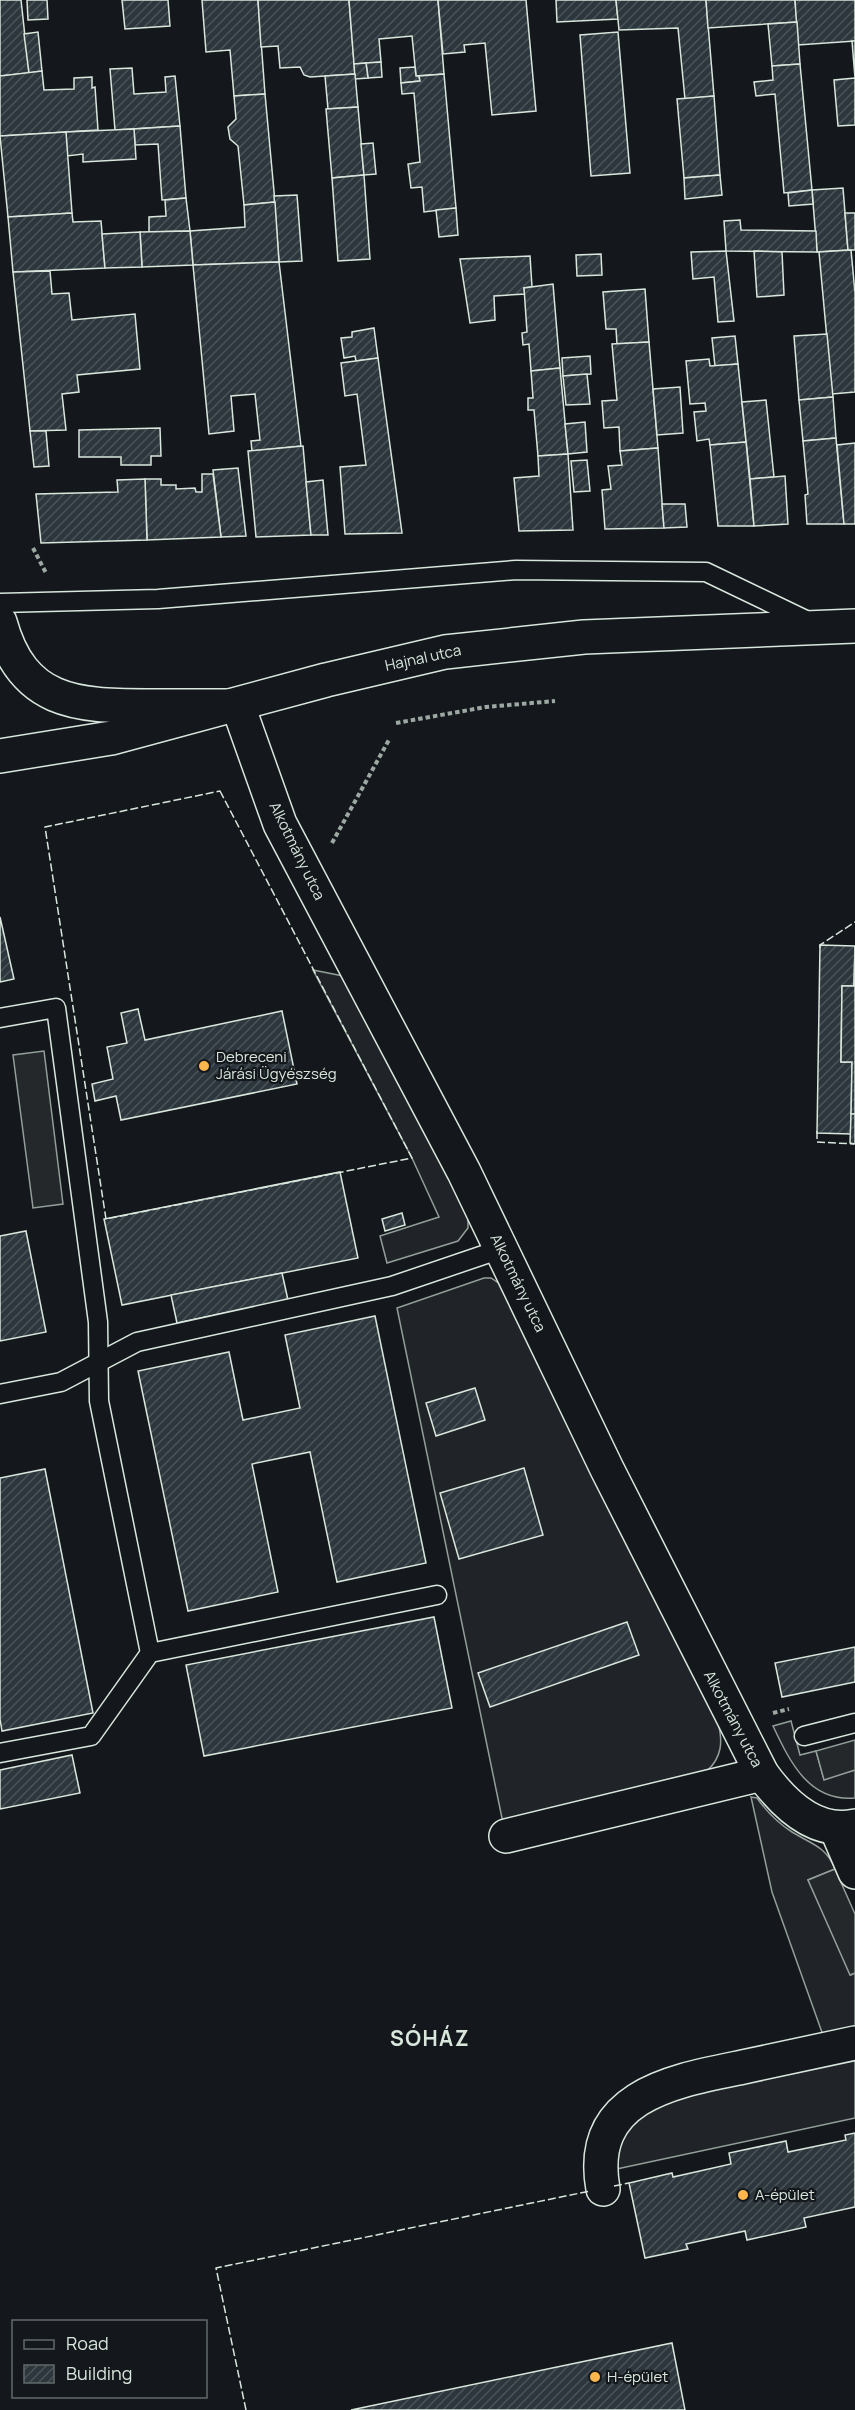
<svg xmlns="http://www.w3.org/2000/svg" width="855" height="2410" viewBox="0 0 855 2410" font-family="Manrope,sans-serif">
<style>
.grass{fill:#202428;stroke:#939e99;stroke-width:1.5}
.parking{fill:#24282b;stroke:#939e99;stroke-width:1.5}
.building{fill:url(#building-hatch);stroke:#d8e6dc;stroke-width:1.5}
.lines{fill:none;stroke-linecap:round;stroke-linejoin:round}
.lane-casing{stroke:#d8e6dc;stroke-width:21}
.street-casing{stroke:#d8e6dc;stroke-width:36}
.primary-casing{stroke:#d8e6dc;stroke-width:36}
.path{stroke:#9da8a2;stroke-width:4;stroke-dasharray:4.5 3;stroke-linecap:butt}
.lane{stroke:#14181c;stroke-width:18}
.street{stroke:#14181c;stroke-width:33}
.primary{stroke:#14181c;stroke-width:33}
.fence{stroke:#d8e6dc;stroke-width:1.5;stroke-dasharray:8 3;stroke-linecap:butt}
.poi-dot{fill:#ffb74d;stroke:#14181c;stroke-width:2}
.labels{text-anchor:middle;stroke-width:4.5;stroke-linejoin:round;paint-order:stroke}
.street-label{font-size:15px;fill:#d8e6dc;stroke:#14181c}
.poi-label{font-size:15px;fill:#d8e6dc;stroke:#14181c;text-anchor:start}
.district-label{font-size:21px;font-weight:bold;letter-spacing:1.5px;fill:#d8e6dc;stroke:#14181c}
</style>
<defs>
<pattern id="building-hatch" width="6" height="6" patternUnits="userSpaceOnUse" patternTransform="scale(1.5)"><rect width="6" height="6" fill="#2c363c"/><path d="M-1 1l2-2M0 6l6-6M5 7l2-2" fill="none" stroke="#4a5358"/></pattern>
</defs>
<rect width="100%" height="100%" fill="#14181c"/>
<g class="grass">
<polygon points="313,970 343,976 468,1215 468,1228 458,1241 387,1263 380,1236 439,1217 412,1158"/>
<path d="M 484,1278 L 491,1278 L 500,1284 L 718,1722 C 723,1742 722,1757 707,1771 L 503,1823 L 397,1308 Z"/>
<path d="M 791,1721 L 800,1755 L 816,1751 L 824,1779 L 855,1770 L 855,1798 C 809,1802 790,1762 773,1726 Z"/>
<path d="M 751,1797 L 757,1798 C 767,1812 778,1823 792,1832 C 811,1844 826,1846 835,1869 L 808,1880 L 851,1975 L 855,1973 L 855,2028 L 824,2038 L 772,1892 Z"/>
<polygon points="855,2054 855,2118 612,2170 621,2133 657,2102"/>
</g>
<g class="parking">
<polygon points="44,1051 63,1204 33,1208 13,1055"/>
<polygon points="855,1740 855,1770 824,1780 816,1751"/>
<polygon points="835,1869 855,1914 855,1973 850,1975 808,1880"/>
</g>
<g class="building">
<polygon points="0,0 21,0 29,73 0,76"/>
<polygon points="27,0 47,0 48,19 28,20"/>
<polygon points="122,0 168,0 170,26 125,29"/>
<polygon points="202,0 258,0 265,94 234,96 230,50 206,52"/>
<polygon points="258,0 349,0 355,74 310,77 304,75 300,67 280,68 278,46 261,47"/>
<polygon points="349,0 438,0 444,74 416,76 412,36 379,39 381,62 354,64"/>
<polygon points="438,0 526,0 536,111 492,115 485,43 464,45 465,52 443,54"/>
<polygon points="556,0 616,0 618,19 557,22"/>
<polygon points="616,0 706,0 714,96 685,99 678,28 619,30"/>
<polygon points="706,0 795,0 797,22 708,28"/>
<polygon points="795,0 855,0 855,41 798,45"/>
<polygon points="797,22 800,64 772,66 768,24"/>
<polygon points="38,32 42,71 29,73 24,34"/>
<polygon points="618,32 630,173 591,176 580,35"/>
<polygon points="852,41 855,41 855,78"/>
<polygon points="381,62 382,77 368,78 366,63"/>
<polygon points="366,63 368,78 355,79 354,64"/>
<polygon points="800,64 812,190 784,193 775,94 756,96 754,82 773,80 772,66"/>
<polygon points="415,67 416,76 419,76 420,81 401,83 400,68"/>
<polygon points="132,68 134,94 166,92 165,77 175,76 180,126 115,130 110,69"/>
<polygon points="42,71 44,90 74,89 74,78 92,77 92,88 95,87 98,130 0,136 0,76"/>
<polygon points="355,74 358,107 328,109 325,76"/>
<polygon points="444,74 456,208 424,212 422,187 411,188 408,164 420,162 414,93 402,94 401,83 420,81 419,76"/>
<polygon points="855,78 855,125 838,126 834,80"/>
<polygon points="265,94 275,202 244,205 238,146 230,139 228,127 236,119 234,96"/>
<polygon points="714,96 720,175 684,178 677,99"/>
<polygon points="358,107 364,175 332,178 326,109"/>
<polygon points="180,126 186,198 162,200 158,144 135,145 134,129"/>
<polygon points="134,129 136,159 83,162 83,154 67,156 66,132"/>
<polygon points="66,132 72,213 8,217 0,136"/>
<polygon points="373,143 376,174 364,175 361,144"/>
<polygon points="364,175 370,259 338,261 332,178"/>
<polygon points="720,175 722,195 685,199 684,178"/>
<polygon points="843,188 848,250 817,252 812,190"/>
<polygon points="812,190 813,204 789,206 788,193"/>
<polygon points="297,195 302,261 279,262 274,196"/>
<polygon points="186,198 190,231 149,232 149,217 166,216 165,200"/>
<polygon points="275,202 279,262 193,265 190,231 245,227 244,205"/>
<polygon points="456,208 458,235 439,237 436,210"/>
<polygon points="72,213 73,222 101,221 105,268 13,272 8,217"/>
<polygon points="845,213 855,213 855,250 848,250"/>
<polygon points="740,220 741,230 816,231 817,252 726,251 724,221"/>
<polygon points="190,231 193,265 142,267 140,232"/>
<polygon points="140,232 142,267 105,268 102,234"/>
<polygon points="851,250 855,293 855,392 832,394 819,252"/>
<polygon points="726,251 734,321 718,322 714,277 693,279 691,252"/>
<polygon points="754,251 782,252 784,295 757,297"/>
<polygon points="601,254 602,275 577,276 576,255"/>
<polygon points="530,256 532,287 524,288 525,294 494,296 495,320 470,323 460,259"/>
<polygon points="279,262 301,446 252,451 251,441 260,440 255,394 231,396 234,431 209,434 193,265"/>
<polygon points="50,271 52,294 69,293 72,320 135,314 140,369 77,375 79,392 62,394 66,430 30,431 13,272"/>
<polygon points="553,284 560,368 531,371 529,344 523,345 522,333 527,332 524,288"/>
<polygon points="645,289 649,342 617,344 616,329 606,329 603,292"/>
<polygon points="374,328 378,358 356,361 355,356 344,358 341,338 352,337 352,332"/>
<polygon points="827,334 833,397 799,400 794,336"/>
<polygon points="735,336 738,364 715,366 712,338"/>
<polygon points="649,342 658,448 620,451 619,427 604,428 602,401 617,400 612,344"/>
<polygon points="590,356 591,374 563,376 562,358"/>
<polygon points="378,358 402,533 345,534 340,467 366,465 357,394 345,396 341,363"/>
<polygon points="709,359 710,366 738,364 746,442 710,445 709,439 697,441 694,412 706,411 705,403 690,404 686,361"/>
<polygon points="560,368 568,454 538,456 534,410 528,410 528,398 533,398 531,371"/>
<polygon points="587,374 590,404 566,405 563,376"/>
<polygon points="680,387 683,433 657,435 653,389"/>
<polygon points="833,397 836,438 803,441 799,400"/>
<polygon points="766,400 774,477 750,479 742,402"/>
<polygon points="585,422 587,452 568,454 565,424"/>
<polygon points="160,428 161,456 151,456 151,465 121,465 121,457 79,457 79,430"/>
<polygon points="30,431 46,431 49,466 34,467"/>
<polygon points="836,438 844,524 807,524 805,495 808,494 803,441"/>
<polygon points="746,442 754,526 718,526 710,445"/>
<polygon points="855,443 855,524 844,524 837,445"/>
<polygon points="303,446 311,535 256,537 248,451"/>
<polygon points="658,448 664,528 605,529 602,490 611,489 608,466 622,465 620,451"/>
<polygon points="568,454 573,530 519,531 514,478 539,476 538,456"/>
<polygon points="587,460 590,491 574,492 571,461"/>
<polygon points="238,468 246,536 221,537 213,470"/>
<polygon points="202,474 213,474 221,537 147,540 145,479 161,479 161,485 176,485 176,489 195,488 196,492 202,492"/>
<polygon points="785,476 788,524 754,526 750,479"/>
<polygon points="145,479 147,540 41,543 36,494 118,492 117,480"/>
<polygon points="323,480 328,535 311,535 306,482"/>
<polygon points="662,504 685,504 687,527 664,528"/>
<polygon points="0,917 14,979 0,982"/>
<polygon points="820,945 855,946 854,986 842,986 841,1062 852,1062 851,1134 817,1133"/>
<polygon points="855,946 855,1114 851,1114 852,1062 841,1062 842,986 854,986"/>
<polygon points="138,1009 145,1040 282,1011 297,1084 121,1120 116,1096 95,1101 92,1084 113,1079 107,1047 127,1043 121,1013"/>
<polygon points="851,1114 855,1114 855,1144 850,1143"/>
<polygon points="340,1172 358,1258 122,1305 104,1219"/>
<polygon points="402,1213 405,1225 385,1231 382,1219"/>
<polygon points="26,1231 46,1332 0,1341 0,1236"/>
<polygon points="282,1273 288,1300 177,1323 171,1295"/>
<polygon points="375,1316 426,1563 337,1582 310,1452 252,1464 278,1592 188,1611 138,1371 229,1352 243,1420 300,1408 285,1335"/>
<polygon points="475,1388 485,1420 436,1436 426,1403"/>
<polygon points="524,1468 543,1535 459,1559 440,1493"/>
<polygon points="45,1469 93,1713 2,1731 0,1719 0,1478"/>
<polygon points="434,1617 452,1708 204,1756 186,1665"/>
<polygon points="627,1622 639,1655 490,1707 478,1673"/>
<polygon points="855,1647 855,1682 782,1697 775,1663"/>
<polygon points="72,1755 80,1793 0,1809 0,1770"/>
<polygon points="855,2133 855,2207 804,2218 806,2227 747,2240 745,2231 686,2244 688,2249 645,2258 629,2183 672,2173 673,2177 731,2164 729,2153 786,2141 788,2152 846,2140 845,2135"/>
<polygon points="672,2343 685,2410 351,2410"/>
</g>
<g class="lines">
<defs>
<g id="lane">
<polyline points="0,603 158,599 516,570 706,572 810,622"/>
<polyline points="0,1018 56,1008 98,1322 99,1401 150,1653"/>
<polyline points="0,1394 61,1382 137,1342 392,1286 501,1249"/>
<polyline points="804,1736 855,1723"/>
<polyline points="0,1753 91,1736 150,1653 437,1595"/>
</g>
<g id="street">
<path d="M 0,622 C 22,703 75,706 147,706 C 177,706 208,706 238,706 L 280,824 L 464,1172 L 607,1469 L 762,1774 C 783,1803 815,1835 855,1826"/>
<polyline points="836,1828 855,1872"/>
<polyline points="506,1836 762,1774"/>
<path d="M 603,2189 C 586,2095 674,2081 743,2067 C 781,2059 818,2051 855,2043"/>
</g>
<polyline id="primary" points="0,756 111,738 326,680 445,652 584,637 855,626"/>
</defs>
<use href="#lane" class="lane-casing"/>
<use href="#street" class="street-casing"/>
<use href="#primary" class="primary-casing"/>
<g class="path">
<polyline points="33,548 46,573"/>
<polyline points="396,723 486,707 555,701"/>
<polyline points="332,843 390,738"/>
<polyline points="773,1713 789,1709"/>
</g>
<use href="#lane" class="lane"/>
<use href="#street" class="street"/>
<use href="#primary" class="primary"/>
<g class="fence">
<polygon points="220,791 412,1158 106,1219 45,827"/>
<polyline points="820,948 820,945 855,922"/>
<polyline points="817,1131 817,1142 854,1144"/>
<polyline points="614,2186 629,2183"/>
<polyline points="246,2410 216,2268 590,2191"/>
</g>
</g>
<g class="poi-dot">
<circle cx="204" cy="1066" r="6"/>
<circle cx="743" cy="2195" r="6"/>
<circle cx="595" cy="2377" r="6"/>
</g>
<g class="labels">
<g class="street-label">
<text transform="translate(423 658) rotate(-12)" y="5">Hajnal utca</text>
<text transform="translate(297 851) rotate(64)" y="5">Alkotmány utca</text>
<text transform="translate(518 1283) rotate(64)" y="5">Alkotmány utca</text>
<text transform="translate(733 1719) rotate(62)" y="5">Alkotmány utca</text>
</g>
<g class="poi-label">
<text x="216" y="1062">Debreceni<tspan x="216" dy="17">Járási Ügyészség</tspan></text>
<text x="755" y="2200">A-épület</text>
<text x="607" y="2382">H-épület</text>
</g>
<g class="district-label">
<text x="430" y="2046">SÓHÁZ</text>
</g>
</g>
<rect x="12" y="2320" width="195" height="78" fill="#14181c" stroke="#626a69" stroke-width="1.5"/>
<rect x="24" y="2340" width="30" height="9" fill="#14181c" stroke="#626a69" stroke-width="1.5"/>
<text x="66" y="2350" font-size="18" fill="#d8e6dc">Road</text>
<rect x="24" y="2365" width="30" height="18" fill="url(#building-hatch)" stroke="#626a69" stroke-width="1.5"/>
<text x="66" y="2380" font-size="18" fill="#d8e6dc">Building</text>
</svg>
